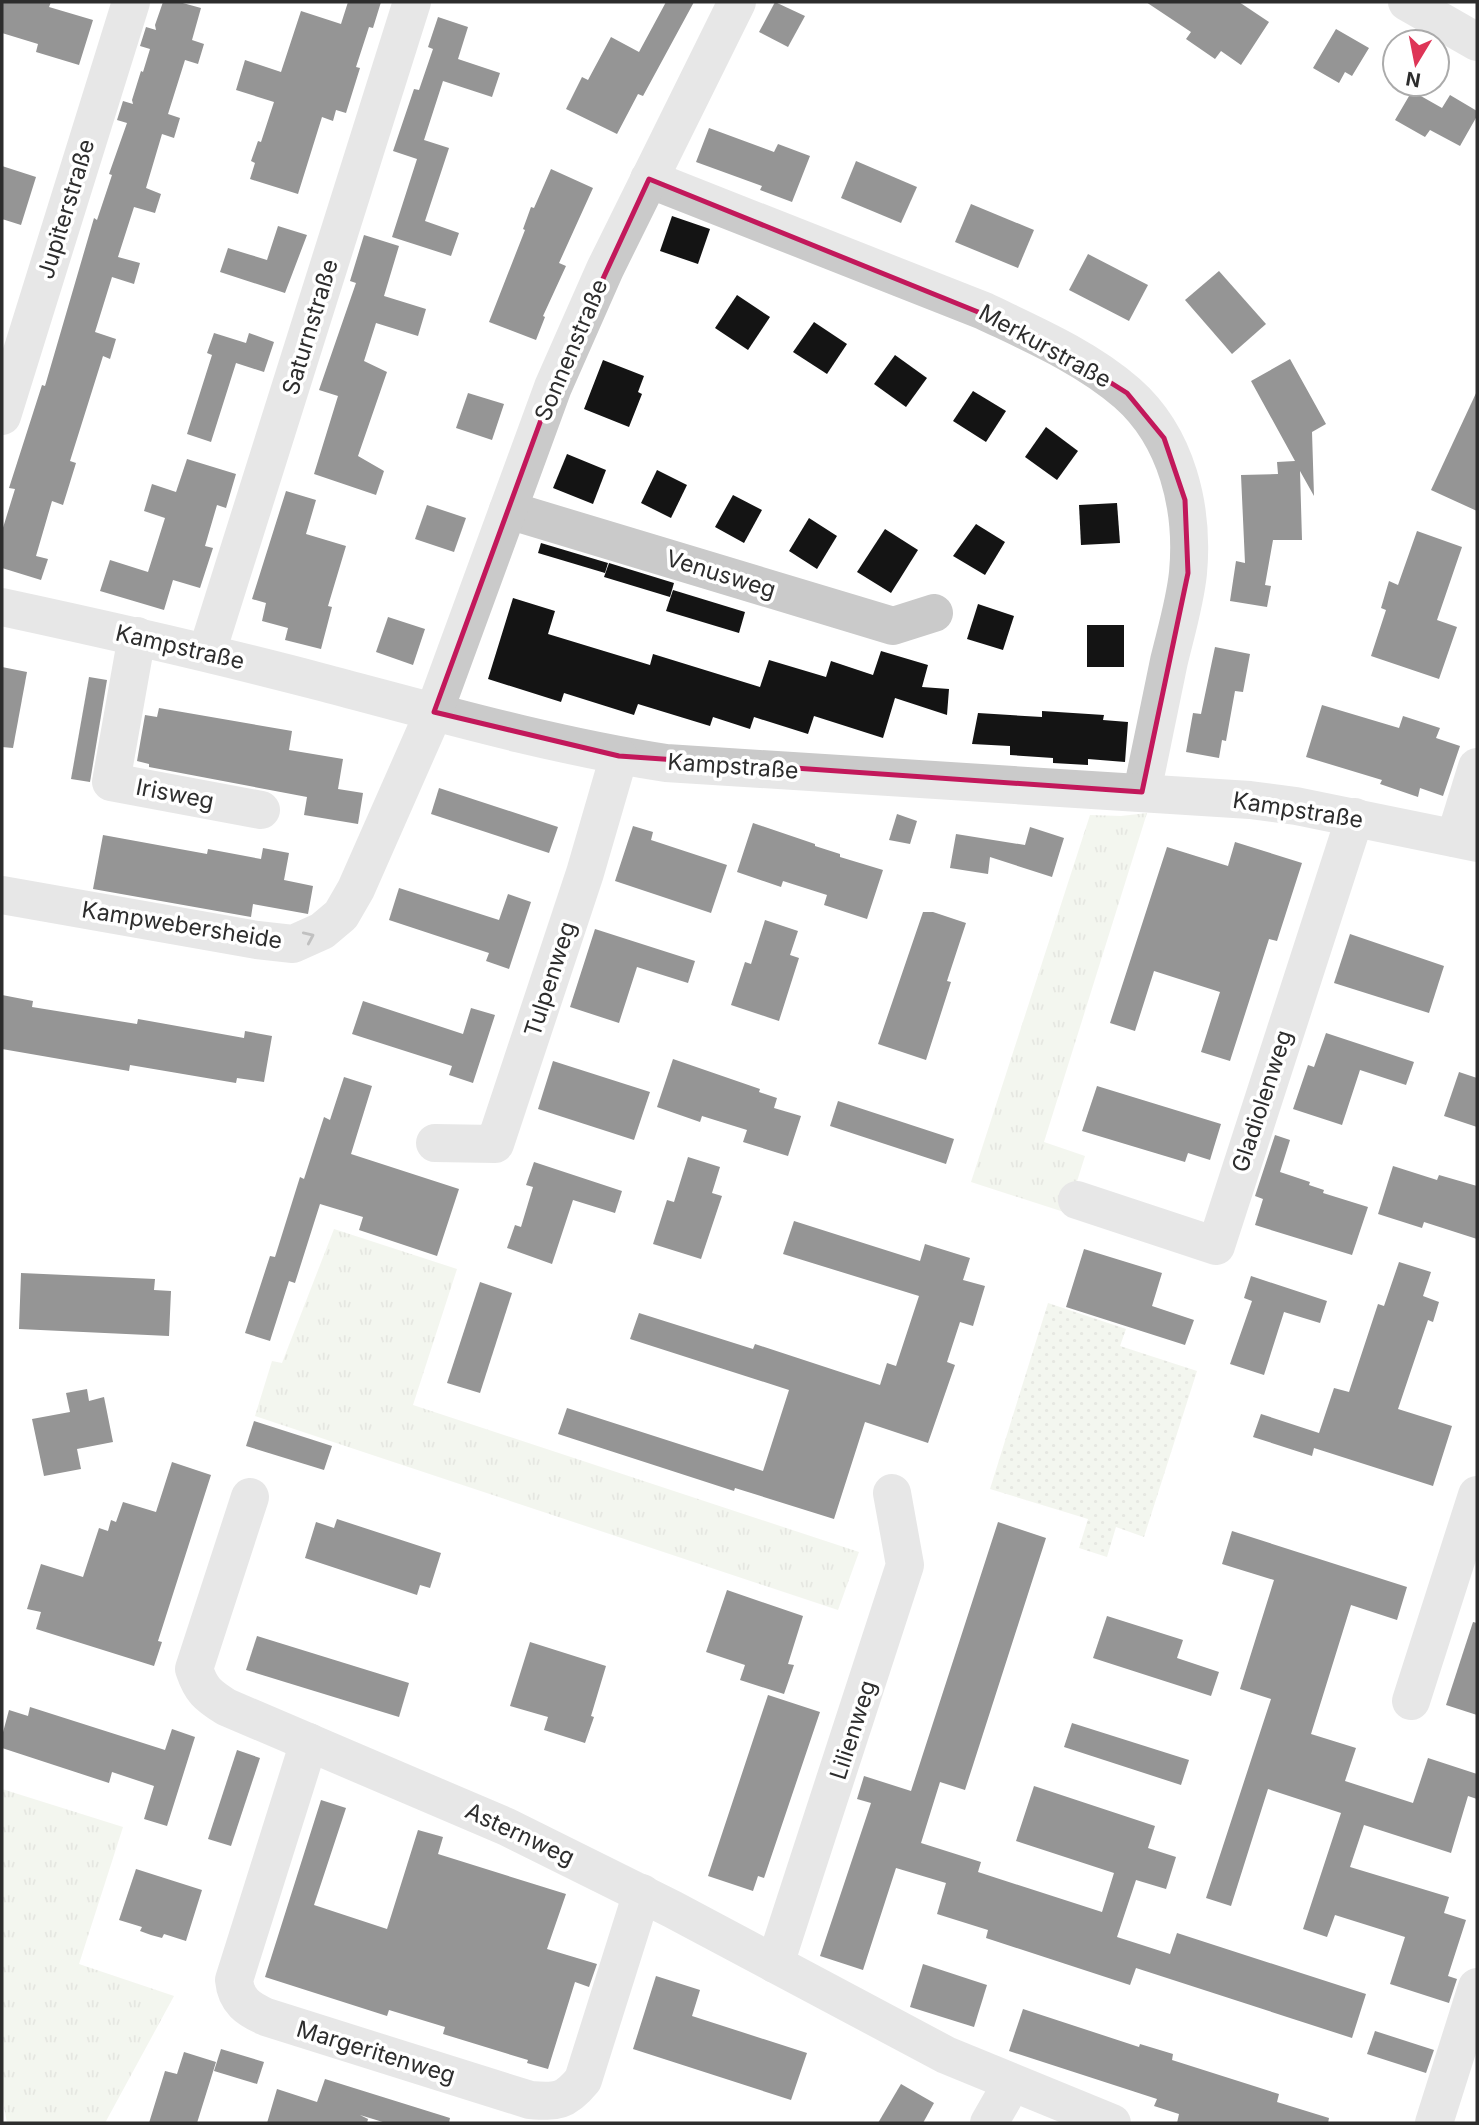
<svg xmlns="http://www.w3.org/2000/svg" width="1479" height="2125" viewBox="0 0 1479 2125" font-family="Inter,sans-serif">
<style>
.grass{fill:url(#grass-tufts)}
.park{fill:url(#park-dots)}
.building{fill:#141414}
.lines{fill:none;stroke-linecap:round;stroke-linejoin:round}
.minor{stroke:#cacaca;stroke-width:38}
.oneway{stroke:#747474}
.marked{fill:none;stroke:#c2185b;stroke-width:5;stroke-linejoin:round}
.labels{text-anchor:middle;stroke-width:7;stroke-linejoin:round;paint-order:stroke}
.street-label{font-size:23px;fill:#2d2d2d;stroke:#fff}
</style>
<defs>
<pattern id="grass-tufts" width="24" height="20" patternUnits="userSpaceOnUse" patternTransform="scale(1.75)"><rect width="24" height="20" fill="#e5eadb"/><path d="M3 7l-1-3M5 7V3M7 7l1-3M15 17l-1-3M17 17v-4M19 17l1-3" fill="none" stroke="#c5c9bc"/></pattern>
<pattern id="park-dots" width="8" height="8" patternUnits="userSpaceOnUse" patternTransform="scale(1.75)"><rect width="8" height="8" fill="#e5eadb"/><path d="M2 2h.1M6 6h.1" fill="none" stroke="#c5c9bc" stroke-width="1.8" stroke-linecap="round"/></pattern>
</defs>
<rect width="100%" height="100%" fill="#fff"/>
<g class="grass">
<polygon points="1147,813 1044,1142 1085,1156 1067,1213 971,1182 1090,815 1121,816"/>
<polygon points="334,1229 457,1269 413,1405 859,1552 838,1610 255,1416 272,1361 282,1363"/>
<polygon points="2,1789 123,1827 79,1964 174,1996 105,2123 7,2123 2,2096"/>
</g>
<polygon class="park" points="1048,1303 1126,1329 1120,1346 1197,1371 1144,1537 1116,1527 1107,1557 1079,1548 1088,1519 990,1489"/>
<g class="building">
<polygon points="2,2 51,2 49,7 93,20 79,65 36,52 38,44 2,33"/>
<polygon points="163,2 179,2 201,8 192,40 204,44 198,64 185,60 168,114 180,118 174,138 162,134 146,188 161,194 155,213 134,207 118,257 140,263 134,284 112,277 95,332 116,339 110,359 103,356 70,461 76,463 63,505 52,501 36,556 48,559 41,580 2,568 2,531 15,489 9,488 42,385 45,386 94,218 97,220 112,175 109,174 127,123 117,120 123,101 133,104 132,100 141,71 143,72 150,49 140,46 146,27 156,30 155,25"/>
<polygon points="348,2 381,2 373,28 369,27 356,67 360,68 346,113 336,110 333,121 322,117 298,194 250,179 255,163 251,161 258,141 261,142 274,102 236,90 245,60 281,72 301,11 341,24"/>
<polygon points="666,2 694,2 643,96 638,94 617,134 566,109 582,77 588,80 611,37 639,52"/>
<polygon points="775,2 805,16 788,47 759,32"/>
<polygon points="1146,2 1239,2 1269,22 1241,65 1221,51 1215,59 1186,39 1191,32"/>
<polygon points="438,17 468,27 458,59 500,73 492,97 443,81 424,140 449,148 425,221 459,233 451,256 392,237 417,159 393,151 414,89 419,90 433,49 428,47"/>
<polygon points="1336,29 1369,48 1352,76 1345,72 1339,83 1313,68"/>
<polygon points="1412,91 1442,108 1450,95 1477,111 1477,116 1460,146 1430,130 1425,137 1395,120"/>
<polygon points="709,128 774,152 778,144 810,156 792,202 760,190 762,186 696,162"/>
<polygon points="856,161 917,187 901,223 841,198"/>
<polygon points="2,166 36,177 21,225 2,219"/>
<polygon points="551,169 593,188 559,263 566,266 543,316 545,317 536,340 489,322 525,230 523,229 531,207 534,208"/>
<polygon points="971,204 1034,230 1018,268 955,242"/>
<polygon points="672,216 710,229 698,264 660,251"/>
<polygon points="278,226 307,235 285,293 220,272 228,248 267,260"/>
<polygon points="364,235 399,246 384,296 426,309 418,336 376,323 364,361 387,372 358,456 384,471 376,495 314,474 338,396 319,390 356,283 350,281"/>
<polygon points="1088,254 1148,285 1129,321 1069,290"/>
<polygon points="1219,271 1266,324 1232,354 1185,300"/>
<polygon points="737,295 770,317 748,350 715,328"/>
<polygon points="814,322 847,344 827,374 793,352"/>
<polygon points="214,333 246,343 249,333 274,342 264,372 236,363 211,442 187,434 212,355 207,353"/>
<polygon points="895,355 927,378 906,407 874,384"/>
<polygon points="1290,359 1326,424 1312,432 1314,496 1300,471 1302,540 1273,540 1265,585 1271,586 1267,607 1230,601 1236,561 1245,563 1241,475 1278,474 1277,462 1295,461 1251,381"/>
<polygon points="603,360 644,376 638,392 642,394 629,427 584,409"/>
<polygon points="973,391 1006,411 986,442 953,421"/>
<polygon points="1477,391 1477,511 1431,490"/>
<polygon points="468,393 504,404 492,440 456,428"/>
<polygon points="1046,427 1078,451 1057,480 1025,457"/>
<polygon points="567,454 606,470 593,504 553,488"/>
<polygon points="187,459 236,474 226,508 217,505 205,546 213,548 200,588 173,580 164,610 100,591 110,560 148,572 165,518 144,511 152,484 176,492"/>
<polygon points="657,470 687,485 671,518 641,503"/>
<polygon points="286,491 316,500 306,534 346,546 328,606 332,607 321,649 285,640 288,628 262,621 266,603 252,599"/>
<polygon points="733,495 762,510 744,543 715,527"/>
<polygon points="1117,503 1120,543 1081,545 1079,505"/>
<polygon points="427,505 466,518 454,552 415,539"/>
<polygon points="809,518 837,536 817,569 789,551"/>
<polygon points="976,524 1005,542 985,575 953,556"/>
<polygon points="885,529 918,550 891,593 857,572"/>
<polygon points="1417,531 1462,547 1437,620 1457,627 1439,679 1371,656 1386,610 1381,608 1389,581 1398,585"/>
<polygon points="541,543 608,563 605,573 538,553"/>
<polygon points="609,563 674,583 670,597 604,577"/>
<polygon points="673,590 745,612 739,633 666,611"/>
<polygon points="513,598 555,611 548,634 650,665 653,654 760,687 769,660 826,677 831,661 873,675 881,651 928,665 922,687 949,689 947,715 895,698 883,738 814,716 808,734 754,717 750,729 713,717 710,726 638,704 634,715 564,693 561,702 488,679"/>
<polygon points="978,604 1014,616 1003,650 967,639"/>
<polygon points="388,617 425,629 413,665 376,652"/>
<rect x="1087" y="625" width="37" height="42"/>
<polygon points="1215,647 1250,654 1243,692 1235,691 1226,741 1222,740 1219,758 1186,752 1193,713 1201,714"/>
<polygon points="2,667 27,672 13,748 2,747"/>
<polygon points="89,677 107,680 90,782 71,779"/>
<polygon points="1322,705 1399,728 1403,716 1440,728 1436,738 1460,746 1443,796 1420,788 1418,797 1380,784 1382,780 1306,757"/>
<polygon points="159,708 292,731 289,750 343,759 338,789 363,793 358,824 304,815 307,797 149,767 149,764 137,761 145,715 157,717"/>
<polygon points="1042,711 1104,715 1103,720 1128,722 1125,762 1088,759 1088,765 1053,763 1053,758 1010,755 1010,746 972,744 978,713 1042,717"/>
<polygon points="439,788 558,827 549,853 431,814"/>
<polygon points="897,814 917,821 910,844 889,840"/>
<polygon points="753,823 815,844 815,846 840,854 840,857 883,870 867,919 824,905 827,895 783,881 781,887 737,872"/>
<polygon points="633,826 653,832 651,840 727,865 711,913 615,881"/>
<polygon points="1030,827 1064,838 1052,877 990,857 988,874 950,868 956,834 1025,845"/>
<polygon points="103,835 207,854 208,849 261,859 263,848 289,853 284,880 313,886 308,914 253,904 251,917 93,889"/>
<polygon points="1235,842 1302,863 1277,941 1269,939 1230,1061 1201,1052 1220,992 1154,971 1135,1031 1110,1023 1167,847 1228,866"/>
<polygon points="399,888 499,920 508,894 531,902 509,969 486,961 489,953 389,920"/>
<polygon points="923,912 933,912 966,923 947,981 951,982 926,1060 878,1044"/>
<polygon points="765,920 798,931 790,955 799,958 779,1021 731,1005 745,962 751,964"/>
<polygon points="595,929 695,961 688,983 637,967 619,1023 570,1007"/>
<polygon points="1350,934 1444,966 1429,1013 1334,983"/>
<polygon points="2,995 33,1001 32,1007 137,1024 138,1019 244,1038 245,1031 272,1036 264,1082 237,1078 236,1083 130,1065 129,1071 2,1049"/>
<polygon points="363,1001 463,1034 471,1008 495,1015 473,1083 449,1075 452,1066 352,1034"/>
<polygon points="1326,1033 1414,1062 1406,1085 1360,1070 1342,1125 1293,1109 1308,1065 1314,1067"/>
<polygon points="673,1059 760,1089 759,1092 777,1098 774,1108 801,1116 788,1156 743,1142 747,1130 702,1116 700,1122 657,1107"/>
<polygon points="553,1061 650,1092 634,1140 538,1109"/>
<polygon points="1459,1072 1477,1078 1477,1127 1444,1116"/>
<polygon points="344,1077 372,1086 351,1154 459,1189 437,1256 359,1230 363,1217 320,1204 295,1283 289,1281 270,1341 245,1333 270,1256 275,1257 300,1177 304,1179 324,1117 330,1120"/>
<polygon points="1097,1086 1221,1124 1210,1160 1188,1153 1185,1162 1082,1131"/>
<polygon points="838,1101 954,1139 946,1164 830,1126"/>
<polygon points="1275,1135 1290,1140 1280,1172 1310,1182 1309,1185 1324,1190 1323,1193 1368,1207 1352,1255 1255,1225 1263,1199 1255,1196"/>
<polygon points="688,1157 720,1167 712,1193 722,1196 701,1259 653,1244 667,1200 674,1202"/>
<polygon points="534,1162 622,1191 615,1213 573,1200 552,1264 507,1248 515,1225 521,1227 533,1187 526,1185"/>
<polygon points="1393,1166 1437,1180 1439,1175 1477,1186 1477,1239 1424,1222 1422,1228 1378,1214"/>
<polygon points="794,1221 920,1261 925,1244 970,1258 963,1280 985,1286 973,1326 960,1322 947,1362 955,1365 928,1443 865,1422 834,1519 735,1488 734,1491 558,1434 567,1408 763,1471 789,1390 630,1339 639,1313 753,1349 755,1344 880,1385 887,1363 896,1366 919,1296 783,1254"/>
<polygon points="1084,1249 1162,1273 1152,1306 1194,1320 1185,1345 1066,1307"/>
<polygon points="1399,1262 1431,1272 1423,1296 1439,1302 1433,1322 1428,1320 1398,1409 1452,1426 1433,1486 1314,1448 1312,1456 1253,1437 1261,1414 1319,1433 1334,1388 1349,1392 1378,1304 1384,1306"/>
<polygon points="21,1273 155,1279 154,1290 171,1291 169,1336 19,1329"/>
<polygon points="1251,1276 1327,1301 1320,1323 1284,1312 1264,1375 1230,1364 1252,1301 1244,1298"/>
<polygon points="480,1282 512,1293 480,1393 447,1383"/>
<polygon points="87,1389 89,1401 104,1397 113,1442 77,1449 81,1469 44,1476 32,1419 70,1412 66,1393"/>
<polygon points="254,1421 332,1446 324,1470 246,1446"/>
<polygon points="172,1462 211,1475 158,1641 162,1642 154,1666 36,1629 41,1612 27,1609 41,1564 83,1577 99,1528 108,1531 111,1520 116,1522 123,1502 156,1512"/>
<polygon points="337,1519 441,1553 430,1588 420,1585 417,1595 305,1558 316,1522 334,1528"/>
<polygon points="998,1522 1046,1538 965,1790 940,1782 921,1843 981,1862 978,1872 1102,1912 1114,1873 1016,1841 1034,1786 1155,1826 1148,1848 1176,1857 1166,1889 1136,1880 1117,1937 1170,1954 1177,1933 1366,1994 1352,2038 1136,1968 1130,1985 986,1938 988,1930 937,1914 946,1883 896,1868 863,1970 820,1956 871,1803 857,1799 864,1776 911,1791"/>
<polygon points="1232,1531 1407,1587 1397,1620 1351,1605 1311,1734 1356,1748 1345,1781 1413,1803 1428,1758 1477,1774 1477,1799 1468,1796 1451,1853 1364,1825 1350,1867 1449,1897 1444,1913 1466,1920 1448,1976 1457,1979 1449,2003 1390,1984 1405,1937 1335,1915 1327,1937 1303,1929 1341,1813 1268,1789 1231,1906 1206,1898 1271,1699 1240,1689 1274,1580 1222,1564"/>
<polygon points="727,1590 803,1616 788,1664 794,1665 784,1694 740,1680 745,1665 706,1652"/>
<polygon points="1107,1616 1183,1640 1177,1658 1219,1672 1211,1696 1093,1658"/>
<polygon points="1473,1622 1477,1623 1477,1715 1446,1705"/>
<polygon points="257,1636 409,1683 399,1717 246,1670"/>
<polygon points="530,1642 606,1666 591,1716 594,1717 585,1743 544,1730 548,1717 510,1706"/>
<polygon points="768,1695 820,1712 764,1878 758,1876 753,1891 708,1876"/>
<polygon points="30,1707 165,1750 172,1729 195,1737 167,1826 144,1819 154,1786 112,1772 109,1783 2,1748 2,1736 9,1710 28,1716"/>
<polygon points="1072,1723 1189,1760 1181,1785 1064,1747"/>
<polygon points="237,1750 260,1758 231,1846 208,1839"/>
<polygon points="321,1800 346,1808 314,1905 387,1929 418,1830 443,1837 438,1854 566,1894 547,1949 597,1964 589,1987 575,1982 548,2069 527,2063 528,2060 443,2034 445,2027 389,2010 387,2016 265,1977"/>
<polygon points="136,1869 202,1890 186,1941 164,1934 162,1938 151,1935 140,1931 142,1927 119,1920"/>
<polygon points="923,1964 987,1985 974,2027 910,2007"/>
<polygon points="656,1976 700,1990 692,2016 807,2053 791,2100 633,2049"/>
<polygon points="1023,2009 1139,2047 1140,2044 1173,2054 1172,2060 1279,2094 1277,2102 1329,2118 1328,2123 1177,2123 1179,2114 1154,2106 1157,2099 1009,2051"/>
<polygon points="1375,2031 1434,2050 1426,2073 1367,2054"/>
<polygon points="221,2049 264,2062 257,2084 214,2071"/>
<polygon points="184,2052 216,2062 197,2123 149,2123 165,2071 177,2074"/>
<polygon points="325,2079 450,2118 449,2123 386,2123 360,2115 368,2119 367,2123 267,2123 277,2089 317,2102"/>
<polygon points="901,2084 934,2103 923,2123 878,2123"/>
</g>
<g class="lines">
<g class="minor">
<polyline points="1407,2 1477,42"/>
<path d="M 649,179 L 984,311 C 1032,334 1086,357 1127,393 C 1177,437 1194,508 1188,573 C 1185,602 1176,632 1169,661 C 1160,705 1151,748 1142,792"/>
<polyline points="2,416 131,2"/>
<polyline points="508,510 893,626 934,613"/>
<path d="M 2,607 C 109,630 215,654 321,682 C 435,712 549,745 666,763 L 1250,800 L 1296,806 L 1477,843"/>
<polyline points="137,636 111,782 261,810"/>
<polyline points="207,652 412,2"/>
<polyline points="1455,838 1477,767"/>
<polyline points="2,895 257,940 293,944 322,931 341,915 356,889 434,712 553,387 605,269 737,2"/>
<polyline points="435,1143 495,1144 585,873 619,756"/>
<polyline points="1077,1200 1216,1246 1355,817"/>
<path d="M 250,1497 L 194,1669 C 201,1690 207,1695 226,1707 L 507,1827 L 672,1909 L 946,2055 L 1112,2123"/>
<polyline points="1411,1701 1477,1495"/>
<path d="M 309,1742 L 234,1980 C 236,2001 248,2009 266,2017 L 530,2100 C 557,2102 565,2102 583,2080 L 642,1893"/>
<polyline points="775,1964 905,1565 892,1493"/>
<polyline points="989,2123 1012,2083"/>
<polyline points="1434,2123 1477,1987"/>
</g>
</g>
<defs><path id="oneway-chevron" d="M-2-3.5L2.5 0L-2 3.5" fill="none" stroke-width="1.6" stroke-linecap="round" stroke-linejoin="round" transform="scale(1.75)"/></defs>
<use class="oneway" href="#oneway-chevron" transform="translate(309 937) rotate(-24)"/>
<path d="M0 0H1479V2125H0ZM 649,179 L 1035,335 L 1127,393 L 1164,438 L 1185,500 L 1188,573 L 1142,792 L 619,756 L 434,712 L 553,387 Z" fill="#fff" fill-opacity=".55" fill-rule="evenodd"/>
<path class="marked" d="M 649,179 L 1035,335 L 1127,393 L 1164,438 L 1185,500 L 1188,573 L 1142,792 L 619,756 L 434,712 L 553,387 Z"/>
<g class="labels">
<g class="street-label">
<text transform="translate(66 209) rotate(-73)" y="8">Jupiterstraße</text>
<text transform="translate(310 327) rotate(-73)" y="8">Saturnstraße</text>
<text transform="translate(1045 346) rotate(29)" y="8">Merkurstraße</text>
<text transform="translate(571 350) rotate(-67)" y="8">Sonnenstraße</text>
<text transform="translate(721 574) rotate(17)" y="8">Venusweg</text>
<text transform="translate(180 647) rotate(13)" y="8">Kampstraße</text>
<text transform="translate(733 766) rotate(4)" y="8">Kampstraße</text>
<text transform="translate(175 794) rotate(11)" y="8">Irisweg</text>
<text transform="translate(1298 810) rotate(9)" y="8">Kampstraße</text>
<text transform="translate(182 925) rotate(9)" y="8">Kampwebersheide</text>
<text transform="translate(550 979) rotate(-72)" y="8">Tulpenweg</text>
<text transform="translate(1262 1101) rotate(-72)" y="8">Gladiolenweg</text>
<text transform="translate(853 1730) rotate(-72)" y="8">Lilienweg</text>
<text transform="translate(520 1834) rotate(25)" y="8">Asternweg</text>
<text transform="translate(376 2052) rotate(17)" y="8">Margeritenweg</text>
</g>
</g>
<rect width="1479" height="2125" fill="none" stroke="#2d2d2d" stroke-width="7"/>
<g transform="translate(1416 63) rotate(190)"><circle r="33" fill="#ffffff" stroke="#ababab" stroke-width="2"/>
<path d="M0-5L12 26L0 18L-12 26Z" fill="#de3557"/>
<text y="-10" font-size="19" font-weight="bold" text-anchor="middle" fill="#2d2d2d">N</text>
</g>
</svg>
